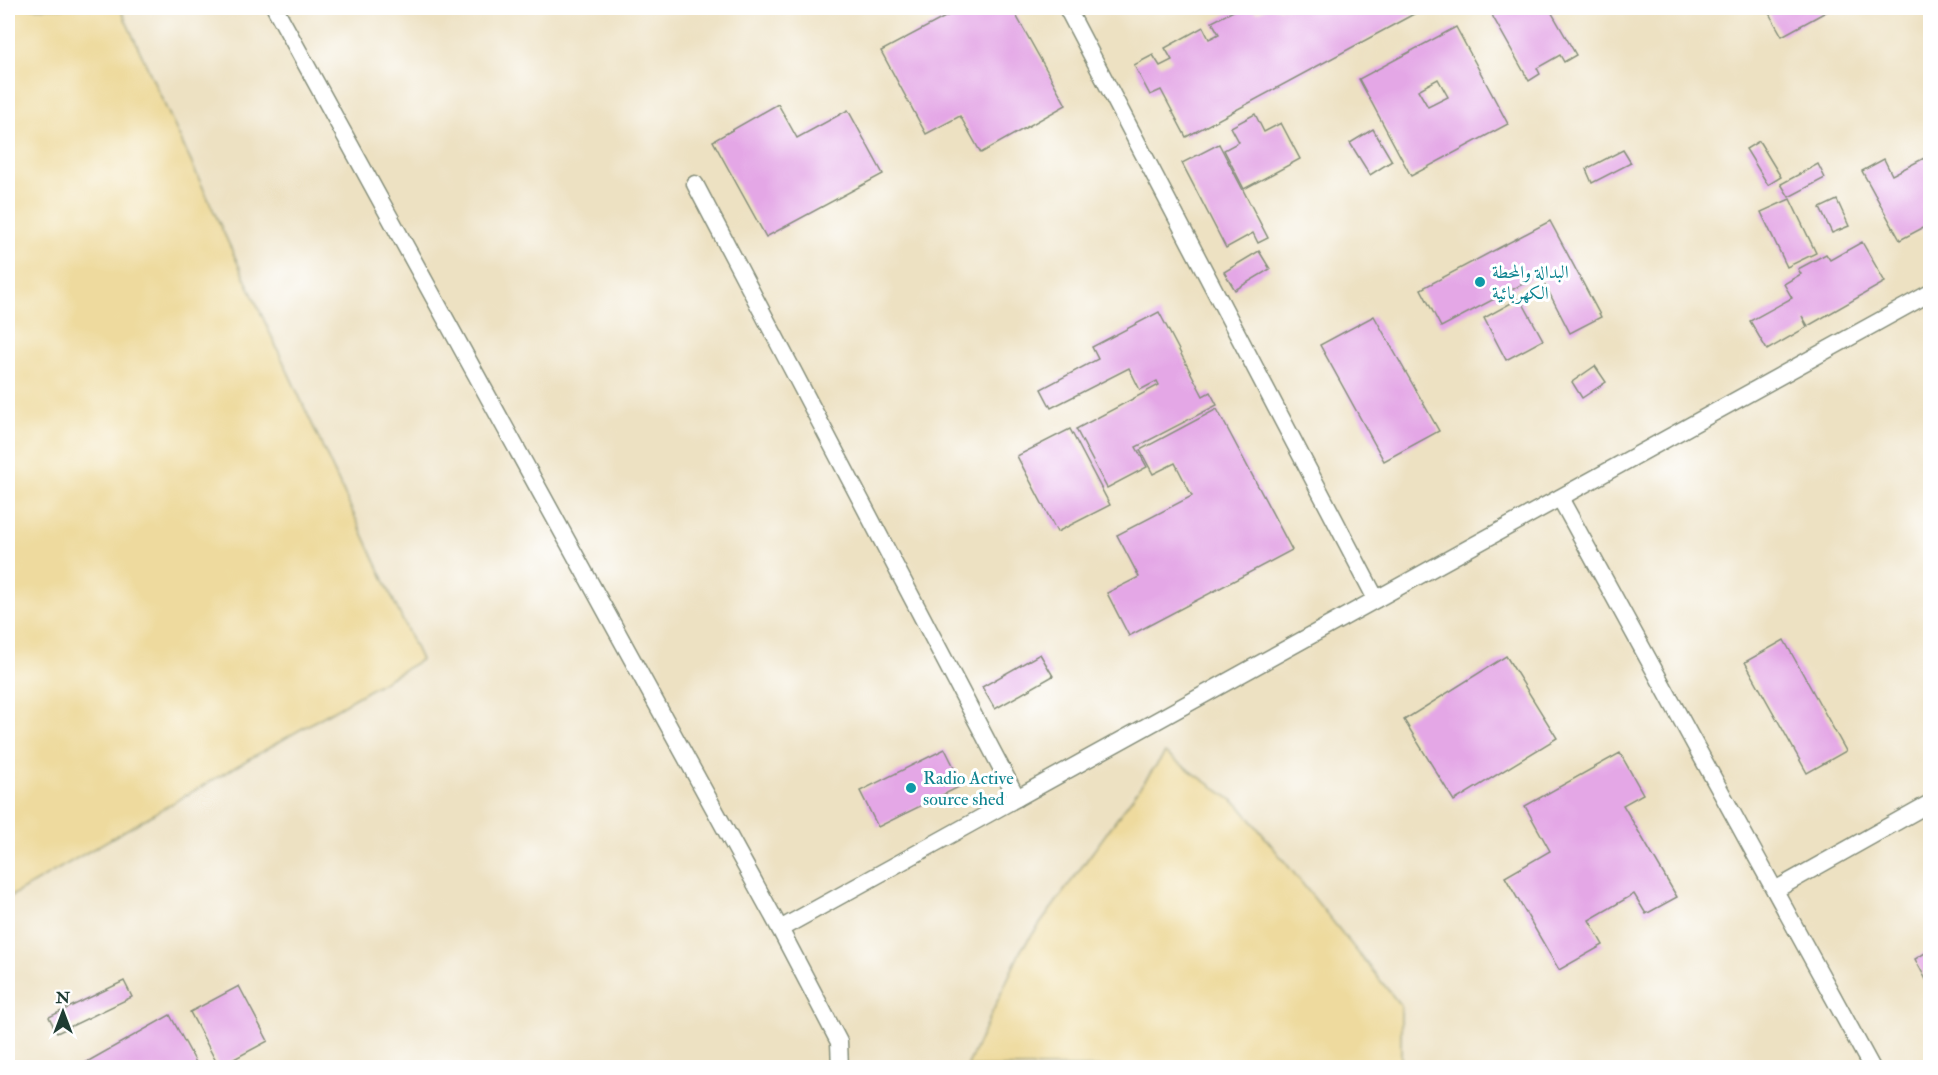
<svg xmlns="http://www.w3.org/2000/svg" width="1938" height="1075" viewBox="0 0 1938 1075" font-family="'IM FELL Double Pica',Amiri,serif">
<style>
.sand{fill:#eeda9e;stroke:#868c69;stroke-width:1.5}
.building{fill:#e4a7e6;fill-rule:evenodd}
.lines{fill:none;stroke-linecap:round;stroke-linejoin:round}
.service-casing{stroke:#868f7b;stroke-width:19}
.service{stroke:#fff;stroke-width:16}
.culture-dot{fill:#0f9aa8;stroke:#fff;stroke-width:2}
.labels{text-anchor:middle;stroke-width:6;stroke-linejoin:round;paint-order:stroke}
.culture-label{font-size:18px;fill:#0d838f;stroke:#fff;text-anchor:start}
</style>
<rect width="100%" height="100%" fill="#fff"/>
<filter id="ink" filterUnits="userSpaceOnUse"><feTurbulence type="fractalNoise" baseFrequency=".0167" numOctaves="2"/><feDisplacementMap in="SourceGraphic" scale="12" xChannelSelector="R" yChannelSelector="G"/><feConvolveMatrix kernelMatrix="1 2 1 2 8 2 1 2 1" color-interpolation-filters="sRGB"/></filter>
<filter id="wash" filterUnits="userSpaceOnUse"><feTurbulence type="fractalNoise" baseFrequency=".008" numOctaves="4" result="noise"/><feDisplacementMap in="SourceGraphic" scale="24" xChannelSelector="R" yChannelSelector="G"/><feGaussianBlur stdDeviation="1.35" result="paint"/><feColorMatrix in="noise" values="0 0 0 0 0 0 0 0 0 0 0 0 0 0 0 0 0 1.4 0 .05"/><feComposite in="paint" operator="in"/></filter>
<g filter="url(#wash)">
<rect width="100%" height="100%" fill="#ede1c2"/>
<g class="sand">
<polygon points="8,8 120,8 421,660 8,898"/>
<polygon points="1165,753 1239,805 1401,1006 1401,1067 967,1067 1021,950"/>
</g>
<g id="blocks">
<g class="building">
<polygon points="962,8 1012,8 1066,105 981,153 960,116 926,134 881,51"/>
<polygon points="1239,8 1253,8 1256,13 1267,8 1425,8 1186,137 1161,90 1150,95 1134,65 1153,55 1160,66 1172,60 1165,48 1203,27 1209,39 1219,34 1212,22"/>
<polygon points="1491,8 1549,8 1576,55 1564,62 1560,55 1537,68 1540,74 1529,81 1493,17"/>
<polygon points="1766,8 1833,8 1782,36"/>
<path d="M 1456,27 L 1508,124 L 1411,176 L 1359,79 ZM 1438,79 L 1448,97 L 1428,107 L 1418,90 Z"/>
<polygon points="778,104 797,138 848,110 883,174 766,237 713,141"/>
<polygon points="1255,114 1264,132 1281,123 1300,159 1244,189 1224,150 1239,142 1231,127"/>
<polygon points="1373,129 1392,161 1370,175 1350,143"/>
<polygon points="1759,141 1781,177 1768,185 1746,149"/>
<polygon points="1219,144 1268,238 1258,243 1253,233 1226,248 1182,163"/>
<polygon points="1623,150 1631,163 1592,183 1586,169"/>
<polygon points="1930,155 1930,224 1900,240 1862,171 1884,159 1892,175"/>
<polygon points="1818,164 1825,178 1789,197 1781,184"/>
<polygon points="1790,199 1816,253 1787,267 1761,212"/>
<polygon points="1837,200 1849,226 1832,233 1820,208"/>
<polygon points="1550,221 1601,317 1570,333 1540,275 1441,327 1421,289"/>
<polygon points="1862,242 1885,282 1808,326 1802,316 1807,327 1767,350 1750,321 1792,298 1784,284 1801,274 1798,269 1826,254 1830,260"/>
<polygon points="1259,251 1270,269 1235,290 1224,272"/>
<polygon points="1520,298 1543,340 1506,360 1484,318"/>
<polygon points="1159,312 1203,396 1210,392 1217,405 1136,447 1147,467 1107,488 1076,429 1159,385 1157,381 1140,390 1129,368 1051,408 1041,389 1098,359 1092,347"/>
<polygon points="1374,316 1439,431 1384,461 1320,345"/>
<polygon points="1595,366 1606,382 1582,398 1572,382"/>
<polygon points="1217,409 1292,550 1129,636 1107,593 1139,577 1117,535 1192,496 1175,463 1153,474 1140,450"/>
<polygon points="1070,429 1110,505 1057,532 1017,456"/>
<polygon points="1784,640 1846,751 1807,773 1745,662"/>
<polygon points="1040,654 1053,676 995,709 982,687"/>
<polygon points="1506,656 1557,738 1454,801 1404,720"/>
<polygon points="945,749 963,785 878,827 860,791"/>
<polygon points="1620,753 1643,794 1623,805 1677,897 1646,914 1634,894 1589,920 1603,945 1559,970 1505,877 1550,851 1525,806"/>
<polygon points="1930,950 1930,987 1915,959"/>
<polygon points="124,981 132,997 57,1033 49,1017"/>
<polygon points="239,986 268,1041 219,1067 190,1012"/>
<polygon points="170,1015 199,1068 76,1068"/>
</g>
</g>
</g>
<g filter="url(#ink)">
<use href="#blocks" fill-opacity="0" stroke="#868f7b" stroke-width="1.5"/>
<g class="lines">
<defs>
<g id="service">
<polyline points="275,8 780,929 1930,293"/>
<polyline points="1067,8 1376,599"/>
<polyline points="695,184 1017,798"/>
<polyline points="1560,498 1872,1068"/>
<polyline points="1775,890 1930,803"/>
<polyline points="780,929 839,1042 840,1068"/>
</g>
</defs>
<use href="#service" class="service-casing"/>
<use href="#service" class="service"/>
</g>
</g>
<g class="culture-dot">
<circle cx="1480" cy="282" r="6"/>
<circle cx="911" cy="788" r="6"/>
</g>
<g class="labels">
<g class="culture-label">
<text x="1492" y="278">البدالة والمحطة<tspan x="1492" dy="21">الكهربائية</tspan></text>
<text x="923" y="784">Radio Active<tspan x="923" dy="21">source shed</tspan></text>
</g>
</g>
<rect width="1938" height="1075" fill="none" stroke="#fff" stroke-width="30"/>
<g transform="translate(63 1012)" stroke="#ffffff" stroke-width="4.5" paint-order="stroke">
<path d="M0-4.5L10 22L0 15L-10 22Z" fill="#1f3d34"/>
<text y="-9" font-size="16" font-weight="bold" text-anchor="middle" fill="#1f3d34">N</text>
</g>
</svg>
